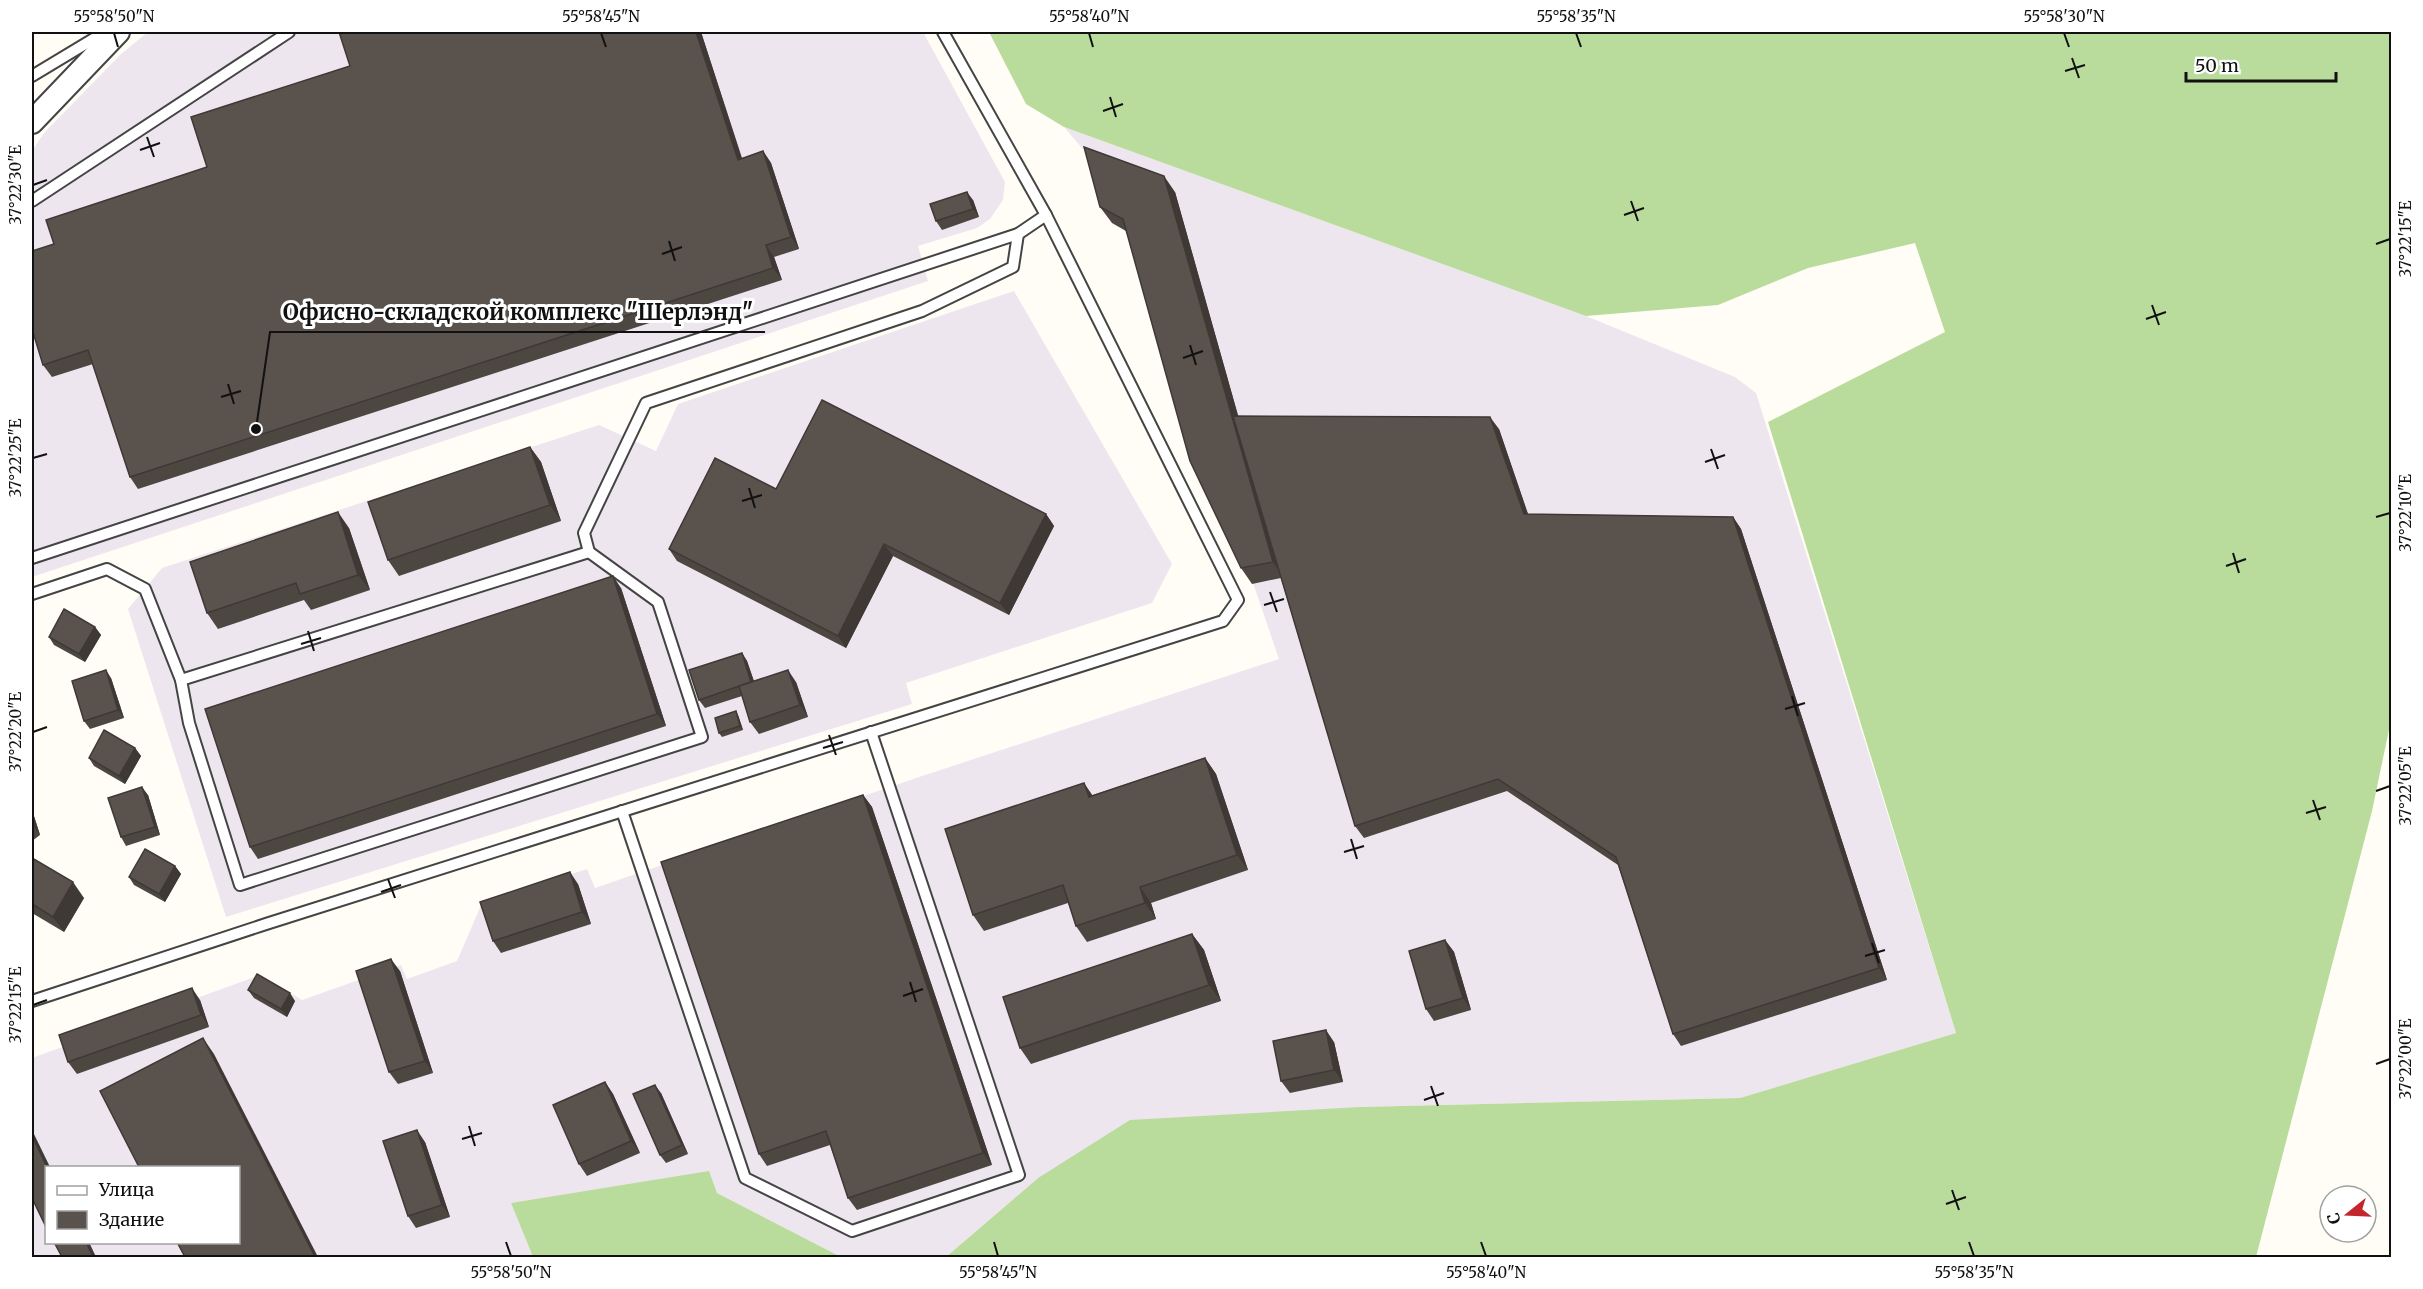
<svg xmlns="http://www.w3.org/2000/svg" width="2423" height="1289" viewBox="0 0 2423 1289" font-family="Merriweather,serif">
<style>
.industrial{fill:#eee6ef;fill-rule:evenodd}
.forest{fill:#b9dc9c}
.lines{fill:none;stroke-linecap:round;stroke-linejoin:round}
.lane-casing{stroke:#444;stroke-width:14}
.street-casing{stroke:#444;stroke-width:26}
.lane{stroke:#fff;stroke-width:10}
.street{stroke:#fff;stroke-width:22}
.wall{fill:#4d4742}
.shaded-wall{fill:#3f3936}
.building{fill:#5a524d;stroke:#3f3936;stroke-width:1.5}
.ticks{fill:none;stroke:#111;stroke-width:2}
.leader{fill:none;stroke:#111;stroke-width:2}
.callout-dot{fill:#111;stroke:#fff;stroke-width:2}
.callout-label{font-size:22px;text-anchor:middle;font-weight:bold;fill:#111;stroke:#fff;stroke-width:6;stroke-linejoin:round;paint-order:stroke}
.neatline{fill:none;stroke:#111;stroke-width:2}
.ticks-label{font-size:15px;text-anchor:middle;fill:#111}
</style>
<rect width="100%" height="100%" fill="#fffdf5"/>
<g class="industrial">
<polygon points="148,32 923,32 1005,182 1003,200 990,219 977,228 918,246 928,281 32,577 32,151 44,133 121,54"/>
<path d="M 1064,127 L 1586,316 L 1735,377 L 1756,393 L 1956,1033 L 1740,1098 L 1360,1107 L 1038,1178 L 946,1257 L 841,1257 L 717,1193 L 511,1203 L 533,1257 L 32,1258 L 32,1058 L 260,975 L 302,1000 L 401,965 L 407,979 L 457,961 L 482,903 L 587,869 L 595,888 L 916,778 L 1279,659 L 1134,235 L 1112,223 L 1095,163 ZM 46,1168 L 238,1168 L 238,1242 L 46,1242 Z"/>
<polygon points="1014,291 1172,564 1152,603 906,683 912,704 226,917 128,609 162,568 599,425 656,451 678,404"/>
</g>
<g class="forest">
<polygon points="989,32 2391,32 2391,720 2372,811 2256,1257 946,1257 1038,1178 1130,1120 1360,1107 1740,1098 1956,1033 1768,422 1945,332 1915,243 1808,268 1718,305 1586,316 1064,127 1026,104"/>
<polygon points="709,1171 717,1193 841,1257 533,1257 511,1203"/>
</g>
<g class="lines">
<defs>
<g id="lane">
<polyline points="32,76 105,32"/>
<polyline points="32,201 289,32"/>
<polyline points="32,558 1018,234 1046,215 943,32"/>
<polyline points="32,594 107,569 145,589 181,680 189,723 240,885 702,737 658,602 589,552 584,533 646,403 922,311 1013,267 1018,234"/>
<polyline points="181,680 589,552"/>
<polyline points="622,811 745,1178 852,1231 1019,1175 871,732"/>
<polyline points="32,1001 266,924 1223,621 1238,600 1046,215"/>
</g>
<polyline id="street" points="32,122 118,32"/>
</defs>
<use href="#lane" class="lane-casing"/>
<use href="#street" class="street-casing"/>
<use href="#lane" class="lane"/>
<use href="#street" class="street"/>
</g>
<g class="wall">
<polygon points="339,32 701,32 742,158 763,151 771,163 799,249 774,257 782,280 138,489 130,477 93,364 52,377 43,365 54,244 207,167 350,66"/>
<polygon points="1175,192 1238,416 1499,429 1528,514 1733,517 1741,529 1887,980 1681,1046 1673,1034 1618,865 1507,791 1364,838 1355,826 1281,578 1252,584 1241,568 1126,231 1112,223 1100,207"/>
<polygon points="973,200 979,217 942,230 936,221"/>
<polygon points="530,447 541,462 561,521 399,576 388,560"/>
<polygon points="776,489 1046,514 1054,526 1009,615 893,556 846,648 677,561 669,549"/>
<polygon points="349,528 370,590 311,610 304,600 218,629 207,613"/>
<polygon points="621,588 666,726 258,859 250,847"/>
<polygon points="95,627 101,635 85,662 54,645 49,637"/>
<polygon points="742,653 747,661 754,681 796,682 808,717 759,734 750,722 742,696 705,708 699,700"/>
<polygon points="111,678 124,718 90,729 84,721"/>
<polygon points="738,715 743,730 722,737 719,733"/>
<polygon points="135,748 141,756 125,784 94,766 89,758"/>
<polygon points="1205,758 1216,774 1248,870 1151,903 1156,919 1087,942 1076,926 1068,903 984,931 973,915 1093,795"/>
<polygon points="148,795 160,835 126,846 121,837"/>
<polygon points="863,795 872,807 992,1165 857,1210 848,1198 830,1145 767,1166 759,1154"/>
<polygon points="32,810 40,835 32,841"/>
<polygon points="32,858 84,898 64,932 32,913"/>
<polygon points="175,866 181,874 165,902 134,885 129,877"/>
<polygon points="578,884 591,924 501,953 493,941"/>
<polygon points="1192,934 1204,950 1221,1001 1031,1064 1020,1048"/>
<polygon points="1445,940 1454,952 1471,1010 1434,1021 1426,1009"/>
<polygon points="400,971 433,1073 398,1084 389,1072"/>
<polygon points="248,990 295,1001 287,1017 254,998"/>
<polygon points="200,1000 209,1027 77,1074 68,1062"/>
<polygon points="1334,1042 1343,1082 1290,1093 1281,1081"/>
<polygon points="605,1082 613,1094 640,1153 587,1176 579,1164"/>
<polygon points="661,1093 688,1154 666,1163 660,1155"/>
<polygon points="425,1142 450,1217 416,1228 408,1216"/>
</g>
<g class="shaded-wall">
<polygon points="696,32 701,32 746,172 738,160"/>
<polygon points="763,151 771,163 799,249 791,237"/>
<polygon points="1164,176 1175,192 1284,578 1273,562"/>
<polygon points="967,192 973,200 979,217 973,209"/>
<polygon points="766,245 774,257 782,280 773,268"/>
<polygon points="1490,417 1499,429 1532,526 1524,514"/>
<polygon points="530,447 541,462 561,521 550,505"/>
<polygon points="338,512 349,528 370,590 358,575"/>
<polygon points="1046,514 1054,526 1009,615 1000,603"/>
<polygon points="1733,517 1741,529 1887,980 1879,968"/>
<polygon points="884,544 893,556 846,648 838,636"/>
<polygon points="613,576 621,588 666,726 657,714"/>
<polygon points="95,627 101,635 85,662 79,654"/>
<polygon points="742,653 747,661 757,691 751,683"/>
<polygon points="106,670 111,678 124,718 118,710"/>
<polygon points="788,670 796,682 808,717 800,705"/>
<polygon points="736,711 738,715 743,730 740,726"/>
<polygon points="135,748 141,756 125,784 119,776"/>
<polygon points="1205,758 1216,774 1248,870 1237,855"/>
<polygon points="1084,783 1095,799 1089,797"/>
<polygon points="142,787 148,795 160,835 155,827"/>
<polygon points="863,795 872,807 992,1165 983,1153"/>
<polygon points="32,810 40,835 32,824"/>
<polygon points="175,866 181,874 165,902 159,894"/>
<polygon points="570,872 578,884 591,924 582,912"/>
<polygon points="73,882 84,898 64,932 53,917"/>
<polygon points="1140,887 1151,903 1156,919 1145,903"/>
<polygon points="1192,934 1204,950 1221,1001 1209,985"/>
<polygon points="1445,940 1454,952 1471,1010 1463,998"/>
<polygon points="391,959 400,971 433,1073 425,1061"/>
<polygon points="192,988 200,1000 209,1027 201,1015"/>
<polygon points="290,993 295,1001 287,1017 281,1009"/>
<polygon points="1326,1030 1334,1042 1343,1082 1334,1070"/>
<polygon points="203,1038 214,1054 318,1257 315,1257"/>
<polygon points="605,1082 613,1094 640,1153 631,1141"/>
<polygon points="655,1085 661,1093 688,1154 682,1145"/>
<polygon points="32,1130 50,1167 47,1167 32,1136"/>
<polygon points="417,1130 425,1142 450,1217 442,1205"/>
<polygon points="86,1242 89,1242 96,1257 93,1257"/>
</g>
<g class="building">
<polygon points="339,32 696,32 738,160 763,151 791,237 766,245 773,268 130,477 88,350 43,365 32,329 32,251 54,244 46,220 207,167 191,117 350,66"/>
<polygon points="1084,147 1164,176 1273,562 1241,568 1190,461 1123,219 1100,207"/>
<polygon points="967,192 973,209 936,221 930,204"/>
<polygon points="822,400 1046,514 1000,603 884,544 838,636 669,549 715,458 776,489"/>
<polygon points="1233,416 1490,417 1524,514 1733,517 1879,968 1673,1034 1616,857 1498,779 1355,826"/>
<polygon points="530,447 550,505 388,560 368,502"/>
<polygon points="338,512 358,575 300,594 296,583 207,613 190,562"/>
<polygon points="613,576 657,714 250,847 205,709"/>
<polygon points="64,609 95,627 79,654 49,637"/>
<polygon points="742,653 751,682 699,700 689,670"/>
<polygon points="106,670 118,710 84,721 72,681"/>
<polygon points="788,670 800,705 750,722 739,686"/>
<polygon points="736,711 740,726 719,733 715,718"/>
<polygon points="104,730 135,748 119,776 89,758"/>
<polygon points="1205,758 1237,855 1140,887 1145,903 1076,926 1063,885 973,915 945,829 1084,783 1089,797"/>
<polygon points="142,787 155,827 121,837 108,798"/>
<polygon points="863,795 983,1153 848,1198 826,1131 759,1154 661,862"/>
<polygon points="145,849 175,866 159,894 129,877"/>
<polygon points="32,858 73,882 53,917 32,904"/>
<polygon points="570,872 582,912 493,941 480,902"/>
<polygon points="1192,934 1209,985 1020,1048 1003,997"/>
<polygon points="1445,940 1463,998 1426,1009 1409,951"/>
<polygon points="391,959 425,1061 389,1072 356,971"/>
<polygon points="257,974 290,993 281,1009 248,990"/>
<polygon points="192,988 201,1015 68,1062 59,1035"/>
<polygon points="1326,1030 1334,1070 1281,1081 1273,1041"/>
<polygon points="203,1038 315,1257 185,1257 177,1242 238,1242 238,1167 139,1167 100,1091"/>
<polygon points="605,1082 631,1141 579,1164 553,1105"/>
<polygon points="655,1085 682,1145 660,1155 633,1094"/>
<polygon points="417,1130 442,1205 408,1216 383,1141"/>
<polygon points="32,1136 47,1167 46,1167 46,1227 32,1198"/>
<polygon points="54,1242 86,1242 93,1257 62,1257"/>
</g>
<path class="ticks" d="M 114,33 L 118,47M 601,33 L 606,47M 1089,33 L 1093,47M 1576,33 L 1581,47M 2064,33 L 2069,47M 2072,58 L 2079,78M 2065,71 L 2085,65M 1110,97 L 1116,117M 1103,111 L 1123,104M 147,137 L 154,157M 140,150 L 160,143M 33,185 L 47,180M 1631,201 L 1638,221M 1624,215 L 1644,208M 669,241 L 675,261M 2376,244 L 2390,239M 662,254 L 682,247M 2152,305 L 2159,325M 2146,319 L 2166,312M 1190,345 L 1196,365M 1183,358 L 1203,351M 228,384 L 234,404M 221,397 L 241,391M 1711,449 L 1718,469M 33,458 L 47,454M 1705,462 L 1725,455M 749,488 L 755,508M 742,501 L 762,495M 2376,517 L 2390,513M 2233,553 L 2239,573M 2226,566 L 2246,559M 1270,592 L 1277,612M 1264,605 L 1284,599M 308,631 L 314,651M 301,644 L 321,638M 1792,696 L 1798,716M 1785,709 L 1805,703M 33,732 L 47,727M 829,735 L 836,755M 823,748 L 843,742M 2376,791 L 2390,786M 2313,800 L 2320,820M 2306,813 L 2326,807M 1351,839 L 1357,859M 1344,852 L 1364,846M 388,879 L 395,898M 381,892 L 401,885M 1872,943 L 1879,963M 1865,956 L 1885,950M 910,982 L 916,1002M 903,996 L 923,989M 33,1005 L 47,1000M 2376,1064 L 2390,1059M 1431,1086 L 1438,1106M 1424,1100 L 1444,1093M 469,1126 L 475,1146M 462,1139 L 482,1133M 1952,1190 L 1959,1210M 1946,1204 L 1966,1197M 506,1242 L 511,1256M 994,1242 L 998,1256M 1481,1242 L 1486,1256M 1969,1242 L 1974,1256"/>
<path class="leader" d="M256 429L270 332H765"/>
<circle class="callout-dot" cx="256" cy="429" r="6"/>
<g class="callout-label">
<text x="518" y="320">Офисно-складской комплекс "Шерлэнд"</text>
</g>
<rect width="2423" height="1289" fill="none" stroke="#ffffff" stroke-width="66"/>
<rect x="45" y="1166" width="195" height="78" fill="#ffffff" stroke="#a0a0a0" stroke-width="1.5"/>
<rect x="57" y="1186" width="30" height="9" fill="#ffffff" stroke="#a0a0a0" stroke-width="1.5"/>
<text x="99" y="1196" font-size="18" fill="#111111">Улица</text>
<rect x="57" y="1211" width="30" height="18" fill="#5a524d" stroke="#a0a0a0" stroke-width="1.5"/>
<text x="99" y="1226" font-size="18" fill="#111111">Здание</text>
<g transform="translate(2348 1214) rotate(252)"><circle r="28" fill="#ffffff" stroke="#a0a0a0" stroke-width="1.5"/>
<path d="M0-4.5L10 22L0 15L-10 22Z" fill="#c4262e"/>
<text y="-9" font-size="16" font-weight="bold" text-anchor="middle" fill="#111111">С</text>
</g>
<path d="M2186 72v9h150v-9" fill="none" stroke="#111111" stroke-width="3"/>
<text x="2195" y="72" font-size="18" fill="#111111" stroke="#ffffff" stroke-width="4.5" paint-order="stroke">50 m</text>
<rect x="33" y="33" width="2357" height="1223" class="neatline"/>
<g class="ticks-label">
<text x="114" y="22">55°58'50"N</text>
<text x="601" y="22">55°58'45"N</text>
<text x="1089" y="22">55°58'40"N</text>
<text x="1576" y="22">55°58'35"N</text>
<text x="2064" y="22">55°58'30"N</text>
<text transform="translate(16 185) rotate(-90)" y="5">37°22'30"E</text>
<text transform="translate(2406 239) rotate(-90)" y="5">37°22'15"E</text>
<text transform="translate(16 458) rotate(-90)" y="5">37°22'25"E</text>
<text transform="translate(2406 513) rotate(-90)" y="5">37°22'10"E</text>
<text transform="translate(16 732) rotate(-90)" y="5">37°22'20"E</text>
<text transform="translate(2406 786) rotate(-90)" y="5">37°22'05"E</text>
<text transform="translate(16 1005) rotate(-90)" y="5">37°22'15"E</text>
<text transform="translate(2406 1059) rotate(-90)" y="5">37°22'00"E</text>
<text x="511" y="1278">55°58'50"N</text>
<text x="998" y="1278">55°58'45"N</text>
<text x="1486" y="1278">55°58'40"N</text>
<text x="1974" y="1278">55°58'35"N</text>
</g>
</svg>
